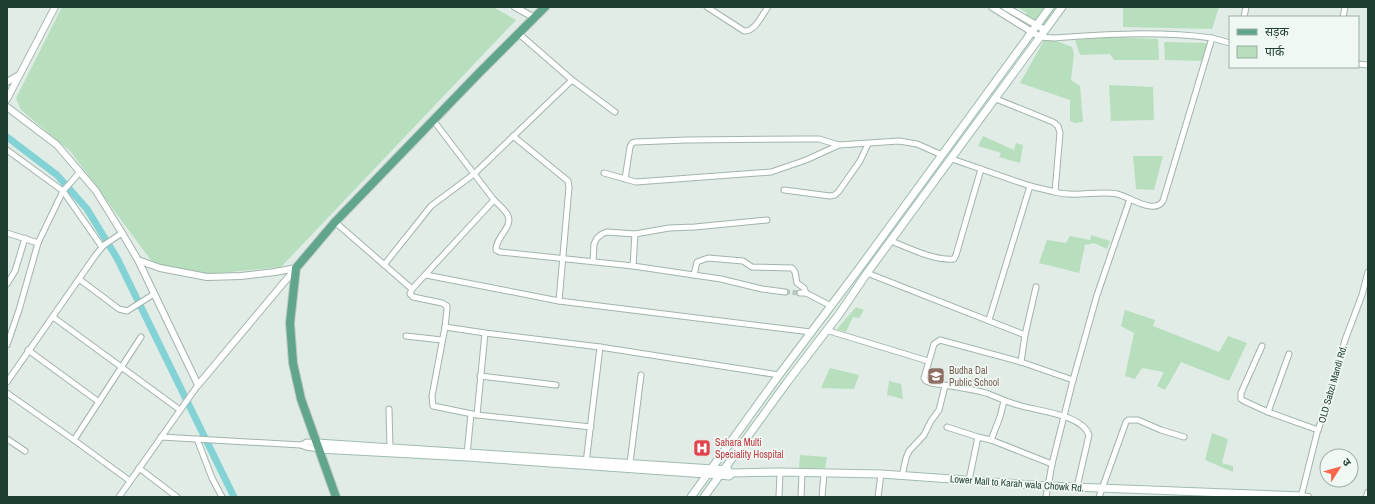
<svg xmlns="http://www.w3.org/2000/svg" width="1375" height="504" viewBox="0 0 1375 504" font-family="'Archivo Narrow','Noto Sans Devanagari',sans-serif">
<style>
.green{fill:#b7dfbd}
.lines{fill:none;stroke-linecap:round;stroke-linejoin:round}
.canal{stroke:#83d3d6;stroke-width:7}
.minor-tunnel{stroke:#b9c9c1;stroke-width:5;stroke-dasharray:5 2.5;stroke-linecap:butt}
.minor-casing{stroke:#a2b4ac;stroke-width:7}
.tertiary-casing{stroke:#a2b4ac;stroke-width:8}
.secondary-casing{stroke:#a0bcaf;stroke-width:9}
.primary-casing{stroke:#c0c9c6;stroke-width:10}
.minor{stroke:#fff;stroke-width:5}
.tertiary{stroke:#fff;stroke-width:6}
.secondary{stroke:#fff;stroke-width:7}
.primary{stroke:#60a58c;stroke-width:8}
.labels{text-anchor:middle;stroke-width:3.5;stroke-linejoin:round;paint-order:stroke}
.education-label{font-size:10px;fill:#785e54;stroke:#f0f8f3;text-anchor:start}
.street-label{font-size:10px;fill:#1f3e32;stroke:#f0f8f3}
.health-label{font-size:10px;fill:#be3a42;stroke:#f0f8f3;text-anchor:start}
</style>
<rect width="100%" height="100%" fill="#e0ece5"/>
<g class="green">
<polygon points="62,7 493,7 516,20 281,267 210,274 156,267 70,151 21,110 16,98"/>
<polygon points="1017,7 1056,7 1041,29 1023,17 1027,13"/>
<polygon points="1123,7 1219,7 1212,29 1123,27"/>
<polygon points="1046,37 1072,47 1074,54 1071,80 1080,86 1083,122 1075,123 1070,121 1070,100 1020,83"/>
<polygon points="1114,37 1158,39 1159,60 1114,60 1110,54 1080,55 1075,40"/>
<polygon points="1164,42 1207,43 1204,61 1165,60"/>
<polygon points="1109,85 1153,87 1154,120 1111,121"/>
<polygon points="983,136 1014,150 1016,143 1023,145 1020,163 999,157 1001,153 978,146"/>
<polygon points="1133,156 1163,156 1154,190 1136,189"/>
<polygon points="1091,235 1110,241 1107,249 1094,243 1085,245 1079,273 1039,263 1047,240 1066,243 1070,236 1090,240"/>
<polygon points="856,307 864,310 859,318 853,317 846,332 837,329"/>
<polygon points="1125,310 1155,320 1153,326 1219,352 1228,336 1247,343 1229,381 1181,362 1165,390 1157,386 1164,372 1142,368 1135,379 1125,376 1134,333 1121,326"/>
<polygon points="830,368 859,375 854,389 821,388"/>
<polygon points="889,381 901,384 903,399 887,395"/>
<polygon points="1212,433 1228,439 1222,463 1233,466 1233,472 1205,460"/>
<polygon points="800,455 827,457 825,468 799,468"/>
</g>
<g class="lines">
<polyline class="canal" points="7,137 57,175 87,209 117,258 234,497"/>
<polyline class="minor-tunnel" points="785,292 800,293"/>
<defs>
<g id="minor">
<path d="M 707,7 L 744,31 C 755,32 762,15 768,7"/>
<polyline points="1244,17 1246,7"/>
<polyline points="1343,17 1345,7"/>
<polyline points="518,33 572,80 615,112"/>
<path d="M 1040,37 L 1054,38 C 1107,34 1159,31 1212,38"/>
<polyline points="1358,64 1368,65"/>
<polyline points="513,136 568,181 569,187 559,301"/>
<polyline points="7,150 63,191 102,247"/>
<polyline points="952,159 1030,186 1055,192 1060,133 1058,126 1053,122 996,99"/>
<polyline points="604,173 636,182 771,172 806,160 839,145"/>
<polyline points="625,179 630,147 632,143 635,142 687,140 806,139 819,139 839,145 899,141 917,144 942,155"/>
<polyline points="784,190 830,196 835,195 839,191 860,161 868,144"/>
<path d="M 1055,192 C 1075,198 1098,190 1117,194 C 1130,197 1154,215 1163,201 L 1212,38 L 1230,43"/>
<path d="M 494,200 C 498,204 504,209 507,214 C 515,226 495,237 496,250 L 500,252 L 633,266 L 721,279 L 762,289 L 785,292"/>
<polyline points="335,222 412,289 410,294 413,297 442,303 447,306 447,309 445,327 432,396 433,406 477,415 591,427"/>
<polyline points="7,233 38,243"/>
<path d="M 891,241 C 909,248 934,261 954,259 L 956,255 L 981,169"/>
<polyline points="593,261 594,244 597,238 602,234 607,232 635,234 669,228 695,227 767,220"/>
<polyline points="384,265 431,206 474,174 572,80"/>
<polyline points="633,266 635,234"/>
<polyline points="867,273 1025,335"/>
<polyline points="426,275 559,301 811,332"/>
<polyline points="694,275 697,262 708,258 743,261 752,267 792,268 795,272 797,283 804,288 806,293"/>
<polyline points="79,279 119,309 127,311 154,294"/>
<polyline points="7,284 15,271 25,238"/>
<polyline points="412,289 494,200 433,120"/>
<polyline points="800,293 806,293 831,306"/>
<polyline points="53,317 180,410"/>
<polyline points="989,320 1030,186"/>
<polyline points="445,327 485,333 600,347 779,375"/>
<polyline points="826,330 928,361"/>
<polyline points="406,336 442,340"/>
<polyline points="7,345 19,310 38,243 63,191 80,172"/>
<polyline points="1262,346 1241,393 1241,399 1244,401 1268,412 1318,430"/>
<polyline points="28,350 99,402"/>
<polyline points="1021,362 1025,335 1036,287"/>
<polyline points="480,376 556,385"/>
<path d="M 1073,380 L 1021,362 L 940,340 L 934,344 L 924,378 L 926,381 L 931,383 C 949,386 968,388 986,393 C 997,397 1007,402 1018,405 C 1036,411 1082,414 1089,435 L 1077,487"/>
<polyline points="7,382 95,256 104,245 122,233"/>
<polyline points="7,393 74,440 130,481"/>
<polyline points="389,409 390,450"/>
<polyline points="1268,412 1289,354"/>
<polyline points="477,415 485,333"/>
<polyline points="947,427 978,437 969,480"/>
<polyline points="161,437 301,445 306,447 319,449"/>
<polyline points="978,437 991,440 1052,464"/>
<polyline points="7,439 25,451"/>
<polyline points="197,439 212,478 222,497"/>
<polyline points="74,440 141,337"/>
<polyline points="991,440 1000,417 1004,401"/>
<polyline points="301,445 307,442 317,443"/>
<polyline points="467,454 471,414"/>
<polyline points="586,463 600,347"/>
<polyline points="630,463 641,375"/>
<polyline points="139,468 177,497"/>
<polyline points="902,476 906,458 909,451 924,435 931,421 939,410 945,386"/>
<polyline points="119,497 198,385"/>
<polyline points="779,497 780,472"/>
<polyline points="801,497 802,473"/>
<polyline points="822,497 824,473"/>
<polyline points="878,497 881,474"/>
<polyline points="1046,497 1052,464 1073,380 1097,295 1130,199"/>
<polyline points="1099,497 1126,422 1128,420 1138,420 1161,430 1184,437"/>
<polyline points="1301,497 1317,433 1330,395 1345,340 1362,295 1368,272"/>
<polyline points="1366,497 1368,492"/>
</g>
<g id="tertiary">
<polyline points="515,7 533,17"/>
<polyline points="992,7 1040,37"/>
<polyline points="1005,7 1045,30"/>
<polyline points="7,82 19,75"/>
<polyline points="7,99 55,7"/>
<polyline points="7,107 57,145 96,191 122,233 138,260 160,268 207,277 241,276 275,272 296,268"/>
<polyline points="138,260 198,385 296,268"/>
<polyline points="1301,496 1308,497"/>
</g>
<g id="secondary">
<polyline points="317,443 728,470"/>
<polyline points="319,449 467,457 720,475 729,476 732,473 780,472 881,474 1048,486 1301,496"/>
<polyline points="691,497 779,375 858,270 1050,7"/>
<polyline points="704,497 788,381 840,313 867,273 1062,7"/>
</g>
<polyline id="primary" points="336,497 301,399 293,363 290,323 296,268 335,222 479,73 545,7"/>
</defs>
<use href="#minor" class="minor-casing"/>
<use href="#tertiary" class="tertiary-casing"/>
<use href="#secondary" class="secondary-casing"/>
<use href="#primary" class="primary-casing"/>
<use href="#minor" class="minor"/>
<use href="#tertiary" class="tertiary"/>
<use href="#secondary" class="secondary"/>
<use href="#primary" class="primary"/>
</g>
<defs>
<symbol id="school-square" viewBox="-11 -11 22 22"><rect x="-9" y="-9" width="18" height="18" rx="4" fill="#8d6e63" stroke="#f0f8f3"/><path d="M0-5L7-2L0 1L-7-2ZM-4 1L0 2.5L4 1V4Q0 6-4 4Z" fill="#fff"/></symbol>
<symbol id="hospital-square" viewBox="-11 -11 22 22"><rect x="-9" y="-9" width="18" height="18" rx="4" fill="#e0444e" stroke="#f0f8f3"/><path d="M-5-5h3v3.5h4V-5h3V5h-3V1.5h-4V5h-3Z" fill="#fff"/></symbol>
</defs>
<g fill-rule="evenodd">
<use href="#school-square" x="926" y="366" width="20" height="20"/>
<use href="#hospital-square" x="692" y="438" width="20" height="20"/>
</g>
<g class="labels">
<g class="education-label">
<text x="949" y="374">Budha Dal<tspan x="949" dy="12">Public School</tspan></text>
</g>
<g class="street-label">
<text transform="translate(1332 384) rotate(-74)" y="4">OLD Sabzi Mandi Rd.</text>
<text transform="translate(1017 483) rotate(4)" y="4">Lower Mall to Karah wala Chowk Rd.</text>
</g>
<g class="health-label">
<text x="715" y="446">Sahara Multi<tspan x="715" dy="12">Speciality Hospital</tspan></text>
</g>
</g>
<rect width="1375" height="504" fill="none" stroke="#1f3e32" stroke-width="16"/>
<rect x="1229" y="16" width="130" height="52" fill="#f0f8f3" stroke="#9caea6"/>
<rect x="1237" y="29" width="20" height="6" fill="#60a58c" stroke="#9caea6"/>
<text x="1265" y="36" font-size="12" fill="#1f3e32">सड़क</text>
<rect x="1237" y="46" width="20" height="12" fill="#b7dfbd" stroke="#9caea6"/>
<text x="1265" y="56" font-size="12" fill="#1f3e32">पार्क</text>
<g transform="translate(1339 468) rotate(53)"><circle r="19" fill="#f0f8f3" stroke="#9caea6"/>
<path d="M0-3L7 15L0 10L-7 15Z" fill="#fd644c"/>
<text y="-6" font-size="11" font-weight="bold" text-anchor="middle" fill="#1f3e32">उ</text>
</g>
</svg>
